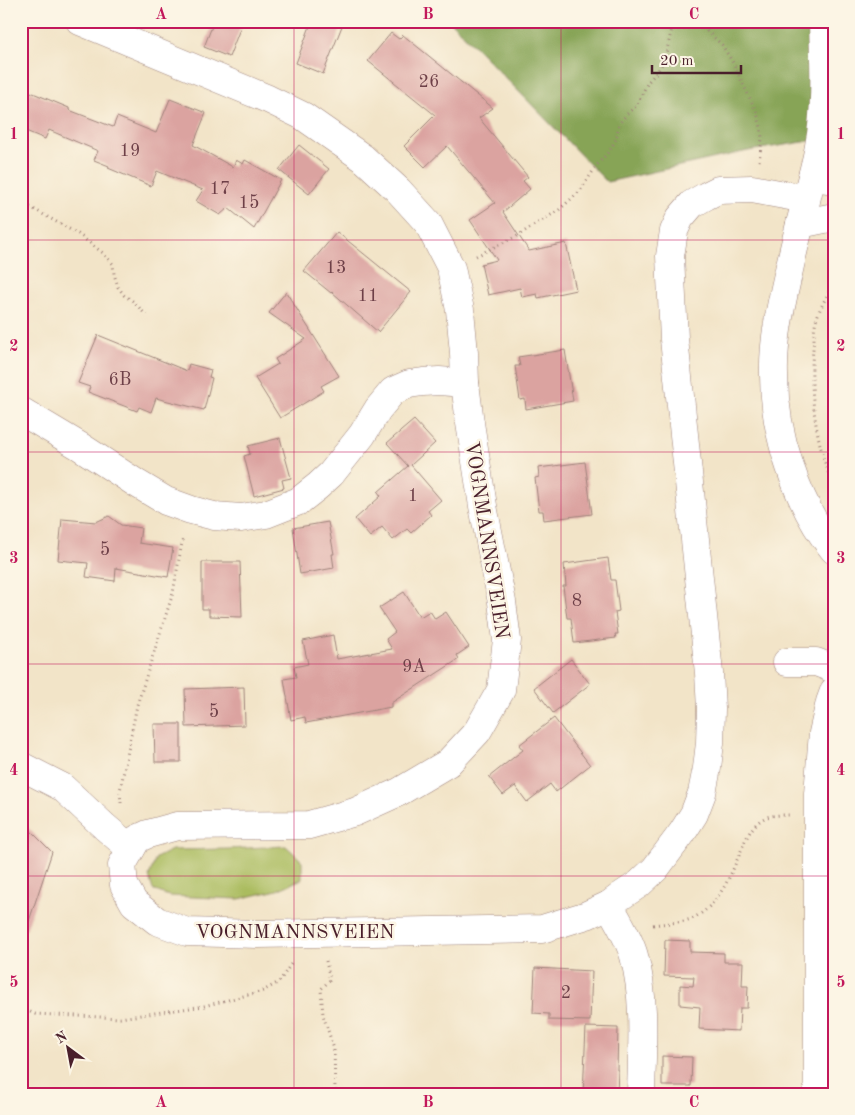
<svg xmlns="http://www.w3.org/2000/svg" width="855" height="1115" viewBox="0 0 855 1115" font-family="'Old Standard TT',serif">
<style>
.green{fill:#aabc5f;stroke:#7a6e45}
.forest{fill:#87a456;stroke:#686240}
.building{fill:#dba3a0}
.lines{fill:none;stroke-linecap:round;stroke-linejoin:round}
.minor-casing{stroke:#9e827a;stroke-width:29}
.major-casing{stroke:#9e827a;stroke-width:29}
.path{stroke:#9e827a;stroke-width:3;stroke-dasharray:1 4;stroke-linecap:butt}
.minor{stroke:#fff;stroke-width:28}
.major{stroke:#fff;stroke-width:28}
.grid{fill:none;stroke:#c2185b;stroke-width:1;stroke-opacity:0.55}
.labels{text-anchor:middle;stroke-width:5;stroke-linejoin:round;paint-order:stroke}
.number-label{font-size:18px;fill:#6e4048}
.street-label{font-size:20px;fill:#4a1f2b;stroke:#fcf5e5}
.neatline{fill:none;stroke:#c2185b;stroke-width:2}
.grid-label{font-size:16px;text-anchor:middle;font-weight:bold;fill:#c2185b}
</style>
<rect width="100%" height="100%" fill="#fcf5e5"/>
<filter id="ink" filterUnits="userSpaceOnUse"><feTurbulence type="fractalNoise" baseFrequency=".02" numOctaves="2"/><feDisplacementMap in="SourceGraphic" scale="10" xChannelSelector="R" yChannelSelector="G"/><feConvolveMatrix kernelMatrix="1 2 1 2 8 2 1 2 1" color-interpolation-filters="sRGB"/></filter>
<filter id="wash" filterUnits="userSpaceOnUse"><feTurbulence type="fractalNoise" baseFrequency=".0096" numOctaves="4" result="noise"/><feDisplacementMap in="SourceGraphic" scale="20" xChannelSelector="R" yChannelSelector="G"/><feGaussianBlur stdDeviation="1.12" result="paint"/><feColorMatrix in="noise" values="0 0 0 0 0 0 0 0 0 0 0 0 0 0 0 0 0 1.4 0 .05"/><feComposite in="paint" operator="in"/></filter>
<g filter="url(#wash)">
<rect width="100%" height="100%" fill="#f2e4c8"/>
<polygon class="green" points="286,846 302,861 302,879 277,890 239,899 169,896 153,890 149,876 156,858 172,850 227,849"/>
<polygon class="forest" points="450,21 834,21 834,137 748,151 607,182"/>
<g id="blocks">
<g class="building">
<polygon points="214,21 243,21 229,57 204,47"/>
<polygon points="312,21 344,21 323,74 296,63"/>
<polygon points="391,33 399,39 403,35 493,108 479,118 528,177 523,181 530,189 503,212 529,251 566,243 576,290 538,298 537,294 522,297 520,288 488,295 481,264 497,260 470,220 495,203 447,146 425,167 404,146 435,115 368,61"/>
<polygon points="21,88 69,108 69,110 113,127 117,117 156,133 170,99 206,113 193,145 233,167 236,160 243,164 245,160 281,180 254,229 228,208 220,215 196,201 203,190 157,171 151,186 108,168 109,166 94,160 98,151 49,130 45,139 21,129"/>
<polygon points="299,145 329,169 309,194 279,170"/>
<polygon points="337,232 411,292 378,332 332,292 331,293 304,271"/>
<polygon points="286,292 339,376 321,386 324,391 280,418 255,378 278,364 275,359 306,339 269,313"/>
<polygon points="98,335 187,371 189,364 211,370 209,377 212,378 204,410 156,398 151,412 139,407 137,411 88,392 90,387 78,383"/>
<polygon points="565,350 573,401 526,409 525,399 520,400 515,366 520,366 518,357"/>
<polygon points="414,420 435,443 411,465 441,500 428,511 431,515 411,533 407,529 393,540 382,527 370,537 355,519 381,496 378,492 408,466 387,443"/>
<polygon points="280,438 291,478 282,480 284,488 254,496 244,456 250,454 248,446"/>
<polygon points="585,462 592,514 544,520 543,511 539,511 535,478 539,477 538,468"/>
<polygon points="109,516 121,525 141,528 139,543 173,548 168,577 116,568 115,581 86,577 88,563 58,560 62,519 96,522"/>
<polygon points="328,522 334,554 332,554 334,568 300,574 293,528"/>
<polygon points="608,558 611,580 615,580 619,611 615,612 618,634 615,634 616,638 574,643 571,618 567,618 563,586 566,586 564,564"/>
<polygon points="202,562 240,562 242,617 209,616 209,609 202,609"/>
<polygon points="404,592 420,617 430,611 435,619 446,612 469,647 457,655 459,659 391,703 391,707 306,723 305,717 291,720 284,679 296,677 294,667 308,664 303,641 333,635 337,659 392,649 386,639 395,632 379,608"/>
<polygon points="571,659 590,684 553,713 534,688"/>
<polygon points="244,687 245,725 186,727 185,689"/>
<polygon points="554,718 590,765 556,792 550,784 527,802 515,786 503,795 489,777 523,750 519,745"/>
<polygon points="154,724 181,724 181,762 155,762"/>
<polygon points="21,821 52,852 26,930 21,930"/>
<polygon points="665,940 690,941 690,952 724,953 724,962 743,962 742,986 748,986 747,1008 740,1008 739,1031 699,1029 700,1007 680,1005 680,985 693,986 694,977 664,976"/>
<polygon points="535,968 592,971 590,1021 549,1020 549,1014 533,1013"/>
<polygon points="586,1027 618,1028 617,1070 618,1070 617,1094 583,1094"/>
<polygon points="662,1056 692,1057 691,1086 662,1086"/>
</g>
</g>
</g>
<g filter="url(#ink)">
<use href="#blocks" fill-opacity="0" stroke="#9e827a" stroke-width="1"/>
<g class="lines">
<defs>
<g id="minor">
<polyline points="80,21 268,99 303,116 363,158 398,190 428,223 451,268 460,310 464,353 465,383 470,423 483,506 502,602 507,640 501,690 477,732 448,763 399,792 355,812 309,825 177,826 148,834 137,839 122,865 124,885 134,903 157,921 187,932 258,934 542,929 587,915 609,905 621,896 639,884 655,869 682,833 694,814 702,793 707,768 710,743 711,709 709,673 674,339 670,256 674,231 680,218 692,204 706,196 718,190 752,189 806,199"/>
<polyline points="812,177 834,180"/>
<polyline points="800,224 834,217"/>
<polyline points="21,411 81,447 136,483 166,501 191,510 214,516 241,518 266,514 299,501 318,486 331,474 362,435 378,409 393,391 409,384 423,382 439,381 465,383"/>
<polyline points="787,662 816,662 834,669"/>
<polyline points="21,766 62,787 105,827 131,849"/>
<path d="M 609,905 C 618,921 629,938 634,956 C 646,1000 642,1048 641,1094"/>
</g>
<g id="major">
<path d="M 823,21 C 824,62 827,105 819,146 C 816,164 810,182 806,201 C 800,224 794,247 789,270 C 781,305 773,339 774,375 C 774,406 780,438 790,467 C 800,497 814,526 834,550"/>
<polyline points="818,1094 818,794 823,733 830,702 834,691"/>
</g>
</defs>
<use href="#minor" class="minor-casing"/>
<use href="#major" class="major-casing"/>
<g class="path">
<polyline points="706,21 707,31 722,45 732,61 757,113 761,127 762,139 759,162"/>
<polyline points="21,202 78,234 103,253 113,264 114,274 118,287 124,295 134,302 146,315"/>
<polyline points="476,256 517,236 559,210 580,191 597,165 610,150 616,139 619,124 626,115 636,106 648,82 657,72 665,59 672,28 676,21"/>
<path d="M 834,283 C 828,294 819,309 816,321 C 814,327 814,334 814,340 C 808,387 815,444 834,487"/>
<polyline points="121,803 120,791 137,705 173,593 183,537"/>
<path d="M 653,925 C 666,923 679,923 691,919 C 715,909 728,882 737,860 C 744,845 749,824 767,817 C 773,815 782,815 789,815"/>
<polyline points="326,961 330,980 321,989 323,1015 334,1049 335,1090 337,1094"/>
<polyline points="21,1008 35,1014 120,1018 204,1006 263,991 279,982 293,961"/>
</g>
<use href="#minor" class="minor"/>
<use href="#major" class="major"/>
</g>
</g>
<path class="grid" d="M 294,21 L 294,1094M 561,21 L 561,1094M 21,240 L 834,240M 21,452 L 834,452M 21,664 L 834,664M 21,876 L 834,876"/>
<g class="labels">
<g class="number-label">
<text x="429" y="87">26</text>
<text x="130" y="156">19</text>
<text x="220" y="194">17</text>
<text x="249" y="208">15</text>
<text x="336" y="273">13</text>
<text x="368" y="301">11</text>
<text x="120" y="385">6B</text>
<text x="413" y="501">1</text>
<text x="105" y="555">5</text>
<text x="577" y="606">8</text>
<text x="414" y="672">9A</text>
<text x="214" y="717">5</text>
<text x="566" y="998">2</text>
</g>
<g class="street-label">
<text transform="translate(488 540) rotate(81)" y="7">VOGNMANNSVEIEN</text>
<text x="295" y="938">VOGNMANNSVEIEN</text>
</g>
</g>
<rect width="855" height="1115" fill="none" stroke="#fcf5e5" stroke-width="55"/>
<g transform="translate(68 1048) rotate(328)" stroke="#fcf5e5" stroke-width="4" paint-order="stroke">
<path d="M0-4L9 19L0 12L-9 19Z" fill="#4a1f2b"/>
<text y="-8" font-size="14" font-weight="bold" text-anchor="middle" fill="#4a1f2b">N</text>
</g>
<path d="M652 65v8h89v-8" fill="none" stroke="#4a1f2b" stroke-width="2.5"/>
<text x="660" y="65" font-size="15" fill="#4a1f2b" stroke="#fcf5e5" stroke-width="4" paint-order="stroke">20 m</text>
<rect x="28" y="28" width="800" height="1060" class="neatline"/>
<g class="grid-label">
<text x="161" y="19">A</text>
<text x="428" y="19">B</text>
<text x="694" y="19">C</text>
<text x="14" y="139">1</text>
<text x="841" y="139">1</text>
<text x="14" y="351">2</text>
<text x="841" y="351">2</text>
<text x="14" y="563">3</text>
<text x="841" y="563">3</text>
<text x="14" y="775">4</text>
<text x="841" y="775">4</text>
<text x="14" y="987">5</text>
<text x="841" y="987">5</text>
<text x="161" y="1107">A</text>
<text x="428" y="1107">B</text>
<text x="694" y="1107">C</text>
</g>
</svg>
